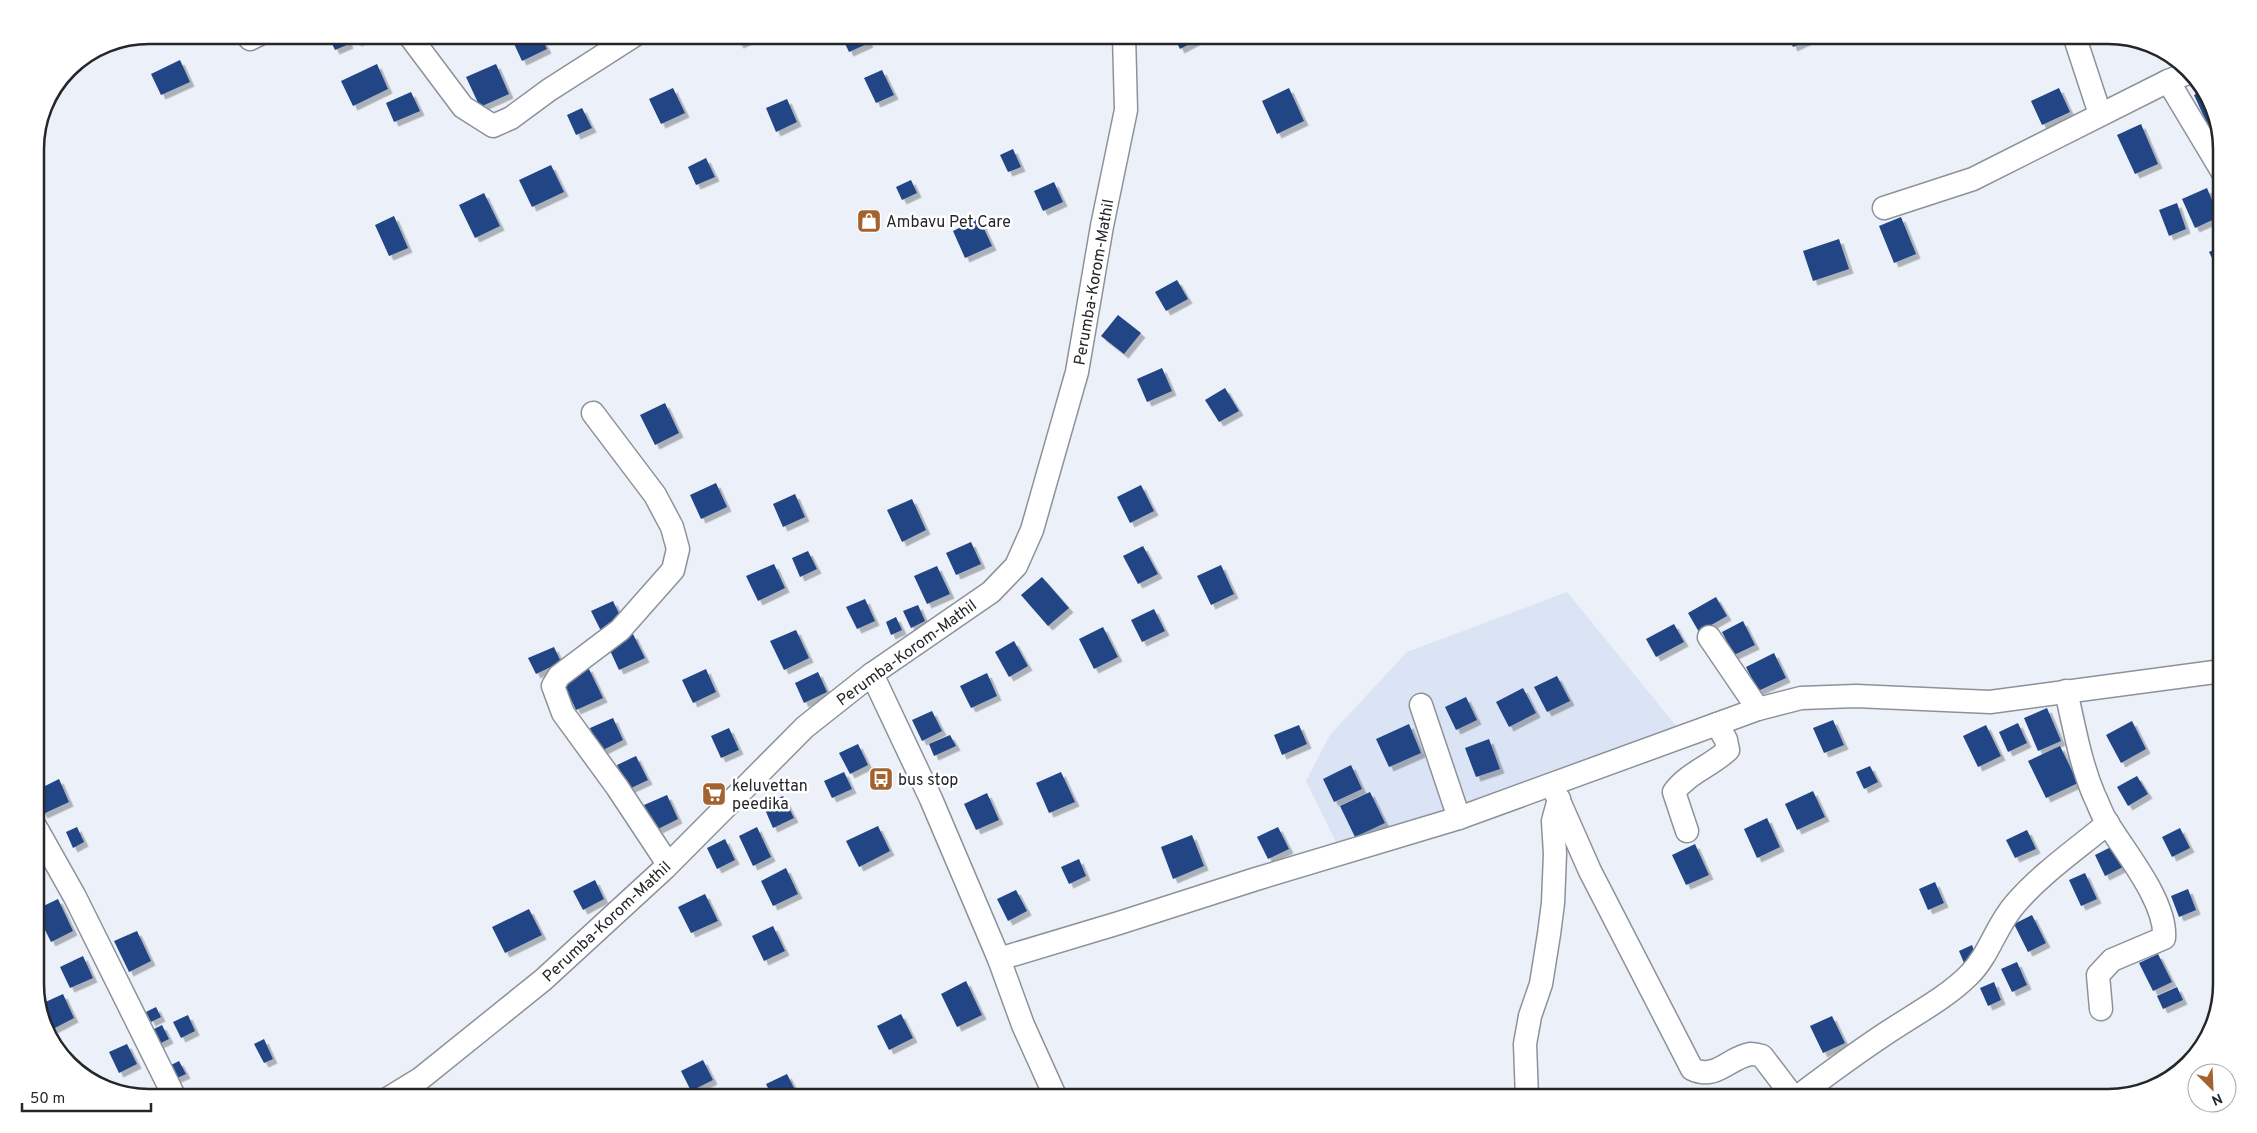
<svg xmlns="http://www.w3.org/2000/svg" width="2257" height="1133" viewBox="0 0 2257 1133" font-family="Overpass,sans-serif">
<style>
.built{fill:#dbe4f4}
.building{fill:#204485;filter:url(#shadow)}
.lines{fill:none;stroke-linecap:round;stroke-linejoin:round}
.minor-casing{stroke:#8d929a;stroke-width:25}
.minor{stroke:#fff;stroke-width:22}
.labels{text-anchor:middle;stroke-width:5;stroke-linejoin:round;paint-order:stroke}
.poi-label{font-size:16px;fill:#242629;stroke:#fff;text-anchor:start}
.street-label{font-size:16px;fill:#242629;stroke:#fff}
.rim{fill:none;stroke:#242629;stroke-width:2.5}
</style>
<defs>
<filter id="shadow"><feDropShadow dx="4.5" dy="4.5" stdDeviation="0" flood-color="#0004"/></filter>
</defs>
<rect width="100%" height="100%" fill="#ebf0f9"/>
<polygon class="built" points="1567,592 1677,727 1340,850 1306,781 1330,735 1407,652"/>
<g class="building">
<polygon points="328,35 345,35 349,44 335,50"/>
<polygon points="354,35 372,35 357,42"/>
<polygon points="510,35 540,35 547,49 522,61"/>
<polygon points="735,35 754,35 755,37 739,44"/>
<polygon points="841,35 865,35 869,43 849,52"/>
<polygon points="1173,35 1197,35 1199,39 1180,49"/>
<polygon points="1788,35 1813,35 1814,37 1793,47"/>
<polygon points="180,60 190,82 161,95 151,74"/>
<polygon points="377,64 388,89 353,106 341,81"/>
<polygon points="496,64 509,94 480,107 466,77"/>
<polygon points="882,70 894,95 876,103 864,78"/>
<polygon points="673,88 685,113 661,124 649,99"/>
<polygon points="1289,88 1304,121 1277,134 1262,101"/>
<polygon points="2059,88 2070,112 2042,125 2031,101"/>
<polygon points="2204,90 2217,127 2210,130 2194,95"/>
<polygon points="411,92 420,111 394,122 386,103"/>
<polygon points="787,99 797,122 776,132 766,108"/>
<polygon points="582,108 592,128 576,135 567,115"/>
<polygon points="2141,124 2158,164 2135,174 2117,135"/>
<polygon points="1013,149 1021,167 1008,172 1000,155"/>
<polygon points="706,158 715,177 696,185 688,167"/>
<polygon points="551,165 564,192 532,207 519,180"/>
<polygon points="911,180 917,193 902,200 896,187"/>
<polygon points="1054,182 1063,202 1043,211 1034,191"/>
<polygon points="2207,188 2219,217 2195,228 2182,199"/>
<polygon points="484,193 500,226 475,238 459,205"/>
<polygon points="2177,203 2186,229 2169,236 2159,210"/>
<polygon points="394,216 408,248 389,256 375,225"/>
<polygon points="1901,217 1916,254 1894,263 1879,226"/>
<polygon points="979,218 992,246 965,258 953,231"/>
<polygon points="1839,239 1849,269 1813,281 1803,251"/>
<polygon points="2222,246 2222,278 2209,252"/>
<polygon points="1177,280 1188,299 1166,311 1155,292"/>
<polygon points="1118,315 1141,333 1124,354 1101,336"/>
<polygon points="1162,368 1172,391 1147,402 1137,379"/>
<polygon points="1225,388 1239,411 1219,422 1205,400"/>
<polygon points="665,403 679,433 655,445 640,415"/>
<polygon points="716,483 727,507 701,519 690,495"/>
<polygon points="1141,485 1154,511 1130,523 1117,497"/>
<polygon points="795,494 805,517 783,527 773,504"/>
<polygon points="912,499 926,530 902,542 887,510"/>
<polygon points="971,542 981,564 956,575 946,553"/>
<polygon points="1143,546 1158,574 1138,584 1123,556"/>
<polygon points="808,551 817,569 800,577 792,558"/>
<polygon points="774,564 785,588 758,601 746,576"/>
<polygon points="1221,565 1234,594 1211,605 1197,576"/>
<polygon points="937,566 950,594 927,604 914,576"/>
<polygon points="1042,577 1069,608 1048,626 1021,595"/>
<polygon points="1716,597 1727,616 1699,632 1688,613"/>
<polygon points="865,599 875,621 857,629 846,607"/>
<polygon points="613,601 623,622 602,633 591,611"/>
<polygon points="918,605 925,621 911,628 903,611"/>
<polygon points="1154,609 1165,631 1142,642 1131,620"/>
<polygon points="896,617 902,630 891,635 886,622"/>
<polygon points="1743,621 1755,645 1734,655 1722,632"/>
<polygon points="1674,624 1684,642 1656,657 1646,639"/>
<polygon points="1103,627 1118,657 1094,669 1079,639"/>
<polygon points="796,630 809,658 784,670 770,641"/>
<polygon points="633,634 645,658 619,670 608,646"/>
<polygon points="1014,641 1028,666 1009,677 995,652"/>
<polygon points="554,647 561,662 536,674 528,658"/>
<polygon points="1774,653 1786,678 1758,691 1746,667"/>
<polygon points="588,667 603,698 576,710 562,680"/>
<polygon points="706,669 716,692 693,703 682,680"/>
<polygon points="818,672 827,692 804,703 795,683"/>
<polygon points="987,673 997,696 971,708 960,686"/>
<polygon points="1557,676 1570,701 1547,712 1534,687"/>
<polygon points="1523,688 1536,713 1509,727 1496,702"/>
<polygon points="1466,697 1477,720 1456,730 1445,707"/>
<polygon points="2047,708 2061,741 2038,751 2024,718"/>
<polygon points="932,711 942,731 922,741 912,720"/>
<polygon points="613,718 623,740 601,751 590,728"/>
<polygon points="1833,720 1844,745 1824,753 1813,728"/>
<polygon points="2132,721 2146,749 2121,763 2106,735"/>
<polygon points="2018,723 2027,743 2008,752 1999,732"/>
<polygon points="1409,724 1421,753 1389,767 1376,739"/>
<polygon points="1299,725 1307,744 1282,755 1274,735"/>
<polygon points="1986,725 2001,756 1978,767 1963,736"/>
<polygon points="729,728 739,750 721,758 711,736"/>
<polygon points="950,735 956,746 934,756 929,744"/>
<polygon points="1489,739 1500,769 1476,777 1465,748"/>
<polygon points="858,744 868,765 850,774 839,753"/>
<polygon points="2060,746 2078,783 2046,798 2028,761"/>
<polygon points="636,756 648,780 629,789 617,765"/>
<polygon points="1351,765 1362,789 1334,802 1323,779"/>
<polygon points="1870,766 1878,782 1864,789 1856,772"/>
<polygon points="844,772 852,789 832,798 824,781"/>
<polygon points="1061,772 1075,802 1049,813 1036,783"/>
<polygon points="2137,776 2148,794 2128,806 2117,787"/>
<polygon points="59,779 69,802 43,814 35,798 35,791"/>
<polygon points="1813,791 1825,817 1797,830 1785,804"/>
<polygon points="1370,792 1385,823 1355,837 1340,806"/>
<polygon points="987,793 999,820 976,830 964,804"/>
<polygon points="667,795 678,819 656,830 644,805"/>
<polygon points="783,796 794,818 773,828 763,805"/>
<polygon points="1767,818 1780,847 1757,858 1744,829"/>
<polygon points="878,826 890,851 859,867 846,841"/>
<polygon points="77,827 84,842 73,848 66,832"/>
<polygon points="757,827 771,857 753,866 739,836"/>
<polygon points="1278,827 1289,849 1268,859 1257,837"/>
<polygon points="2180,828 2190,848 2172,857 2162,837"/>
<polygon points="2027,830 2036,849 2015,858 2006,840"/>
<polygon points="1192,835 1204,866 1173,879 1161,847"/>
<polygon points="725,839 735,860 717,869 707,848"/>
<polygon points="1695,844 1709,875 1686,885 1672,855"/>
<polygon points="2115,845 2125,866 2105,876 2095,855"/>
<polygon points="1079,859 1086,876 1069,884 1061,867"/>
<polygon points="786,868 798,894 773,906 761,881"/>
<polygon points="2085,873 2097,899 2081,906 2069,880"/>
<polygon points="595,880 604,899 583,910 573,891"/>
<polygon points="1935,882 1944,903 1928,910 1919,889"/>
<polygon points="2188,889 2196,910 2179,917 2171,896"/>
<polygon points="1016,890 1027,911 1008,921 997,899"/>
<polygon points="705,894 718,921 691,933 678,907"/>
<polygon points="58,899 73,931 51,942 35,910"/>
<polygon points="529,909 542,935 505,953 492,927"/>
<polygon points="2032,915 2046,943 2028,952 2014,924"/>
<polygon points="773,926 785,951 764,961 752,936"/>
<polygon points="137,931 151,961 129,972 114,941"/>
<polygon points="1972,945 1977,958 1964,963 1959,951"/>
<polygon points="2158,954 2172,982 2153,991 2139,963"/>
<polygon points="83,956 93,978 70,988 60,967"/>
<polygon points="2017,962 2027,985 2012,992 2001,969"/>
<polygon points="966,981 982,1015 957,1027 941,994"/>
<polygon points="1994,982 2001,1000 1988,1006 1980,988"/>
<polygon points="2177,987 2183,1000 2163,1009 2157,996"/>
<polygon points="63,994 74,1018 53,1029 41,1004"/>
<polygon points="156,1007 161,1017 151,1022 146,1012"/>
<polygon points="901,1014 913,1038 889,1050 877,1026"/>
<polygon points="188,1015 195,1031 181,1038 173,1022"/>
<polygon points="1832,1016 1845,1043 1823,1053 1810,1026"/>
<polygon points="162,1025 169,1039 159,1044 152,1030"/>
<polygon points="264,1039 273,1059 264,1063 254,1044"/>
<polygon points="127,1044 137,1064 119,1073 109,1052"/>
<polygon points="703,1060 713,1080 691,1091 681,1071"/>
<polygon points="179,1061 186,1074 175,1079 169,1066"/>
<polygon points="787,1074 799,1098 773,1098 766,1084"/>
<polygon points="902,1091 905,1098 888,1098"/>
</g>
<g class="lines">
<defs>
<g id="minor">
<polyline points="247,35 250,39 258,35"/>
<polyline points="409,35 463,107 493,126 511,118 549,90 635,35"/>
<polyline points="2074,35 2100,114"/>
<polyline points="2168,81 2188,73"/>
<polyline points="1884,208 1973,179 2168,81 2222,171"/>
<polyline points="593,413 655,495 672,527 678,549 673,570 620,630 559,676 553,686 563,713 617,787 668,864"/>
<polyline points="1709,637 1758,709"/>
<polyline points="872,674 931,799 999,959 1023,1025 1056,1098"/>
<path d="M 2066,691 C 2074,726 2080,762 2094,795 C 2098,803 2101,812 2105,819 C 2123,850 2167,901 2164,938 L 2112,960 L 2098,975 L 2101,1009"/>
<polyline points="1421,705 1459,818"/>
<path d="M 1552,785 L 1590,871 L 1692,1069 C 1716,1081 1729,1057 1751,1054 C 1754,1054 1759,1055 1762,1056 L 1794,1098"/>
<polyline points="35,826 75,897 175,1098"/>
<path d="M 1687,831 L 1674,792 C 1688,773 1711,766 1728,750 L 1726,740 L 1717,724"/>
<polyline points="999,959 1119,923 1256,879 1459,818 1758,709 1801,698 1856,696 1990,702 2222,671"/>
<polyline points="389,1098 420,1079 543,980 665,868 805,727 872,674 991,592 1016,566 1032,530 1077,372 1102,226 1126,110 1124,35"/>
<polyline points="1527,1098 1525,1044 1530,1016 1541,984 1549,934 1553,903 1555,854 1553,821 1559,799"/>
<path d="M 1796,1098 C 1825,1076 1855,1054 1885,1034 C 1913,1015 1945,999 1969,975 C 1990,954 1996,925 2016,903 C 2043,872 2077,849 2108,823"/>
</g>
</defs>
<use href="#minor" class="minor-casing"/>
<use href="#minor" class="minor"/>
</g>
<defs>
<symbol id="shop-square" viewBox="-11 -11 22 22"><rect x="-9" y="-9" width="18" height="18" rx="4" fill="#a4632e" stroke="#fff"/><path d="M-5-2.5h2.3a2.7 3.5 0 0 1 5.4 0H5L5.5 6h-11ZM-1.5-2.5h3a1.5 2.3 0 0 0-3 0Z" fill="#fff"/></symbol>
<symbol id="bus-square" viewBox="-11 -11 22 22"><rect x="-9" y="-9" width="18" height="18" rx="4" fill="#a4632e" stroke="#fff"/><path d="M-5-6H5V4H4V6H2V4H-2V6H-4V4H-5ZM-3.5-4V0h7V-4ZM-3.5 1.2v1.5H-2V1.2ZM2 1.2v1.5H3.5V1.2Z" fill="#fff"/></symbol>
<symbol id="supermarket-square" viewBox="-11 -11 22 22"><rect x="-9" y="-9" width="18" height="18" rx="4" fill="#a4632e" stroke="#fff"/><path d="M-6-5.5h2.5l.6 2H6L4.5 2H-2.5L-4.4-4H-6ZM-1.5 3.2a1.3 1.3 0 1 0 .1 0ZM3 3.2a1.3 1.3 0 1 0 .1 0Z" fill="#fff"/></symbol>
</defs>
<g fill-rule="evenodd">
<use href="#shop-square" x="855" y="207" width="28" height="28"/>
<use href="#bus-square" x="867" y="765" width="28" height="28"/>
<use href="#supermarket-square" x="700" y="780" width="28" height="28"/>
</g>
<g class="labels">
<g class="poi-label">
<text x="886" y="227">Ambavu Pet Care</text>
<text x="898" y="785">bus stop</text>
<text x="732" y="791">keluvettan<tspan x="732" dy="18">peedika</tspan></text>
</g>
<g class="street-label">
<text transform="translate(1093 282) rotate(-80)" y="6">Perumba-Korom-Mathil</text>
<text transform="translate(906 652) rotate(-36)" y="6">Perumba-Korom-Mathil</text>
<text transform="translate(606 921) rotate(-43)" y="6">Perumba-Korom-Mathil</text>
</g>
</g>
<path d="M0 0H2257V1133H0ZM149 44H2108A105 105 0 0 1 2213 149V984A105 105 0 0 1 2108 1089H149A105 105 0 0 1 44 984V149A105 105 0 0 1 149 44Z" fill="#fff" fill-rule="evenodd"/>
<path class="rim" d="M149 44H2108A105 105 0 0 1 2213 149V984A105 105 0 0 1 2108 1089H149A105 105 0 0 1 44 984V149A105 105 0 0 1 149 44Z"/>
<g transform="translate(2212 1088) rotate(156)"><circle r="24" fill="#ffffff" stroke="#a7a8a9"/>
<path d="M0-4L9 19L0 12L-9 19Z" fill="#a4632e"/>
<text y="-8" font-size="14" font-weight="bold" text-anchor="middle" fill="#242629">N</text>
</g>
<path d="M22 1103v8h129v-8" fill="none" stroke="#242629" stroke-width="2.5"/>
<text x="30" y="1103" font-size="15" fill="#242629" stroke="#ffffff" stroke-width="4" paint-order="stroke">50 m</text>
</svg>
